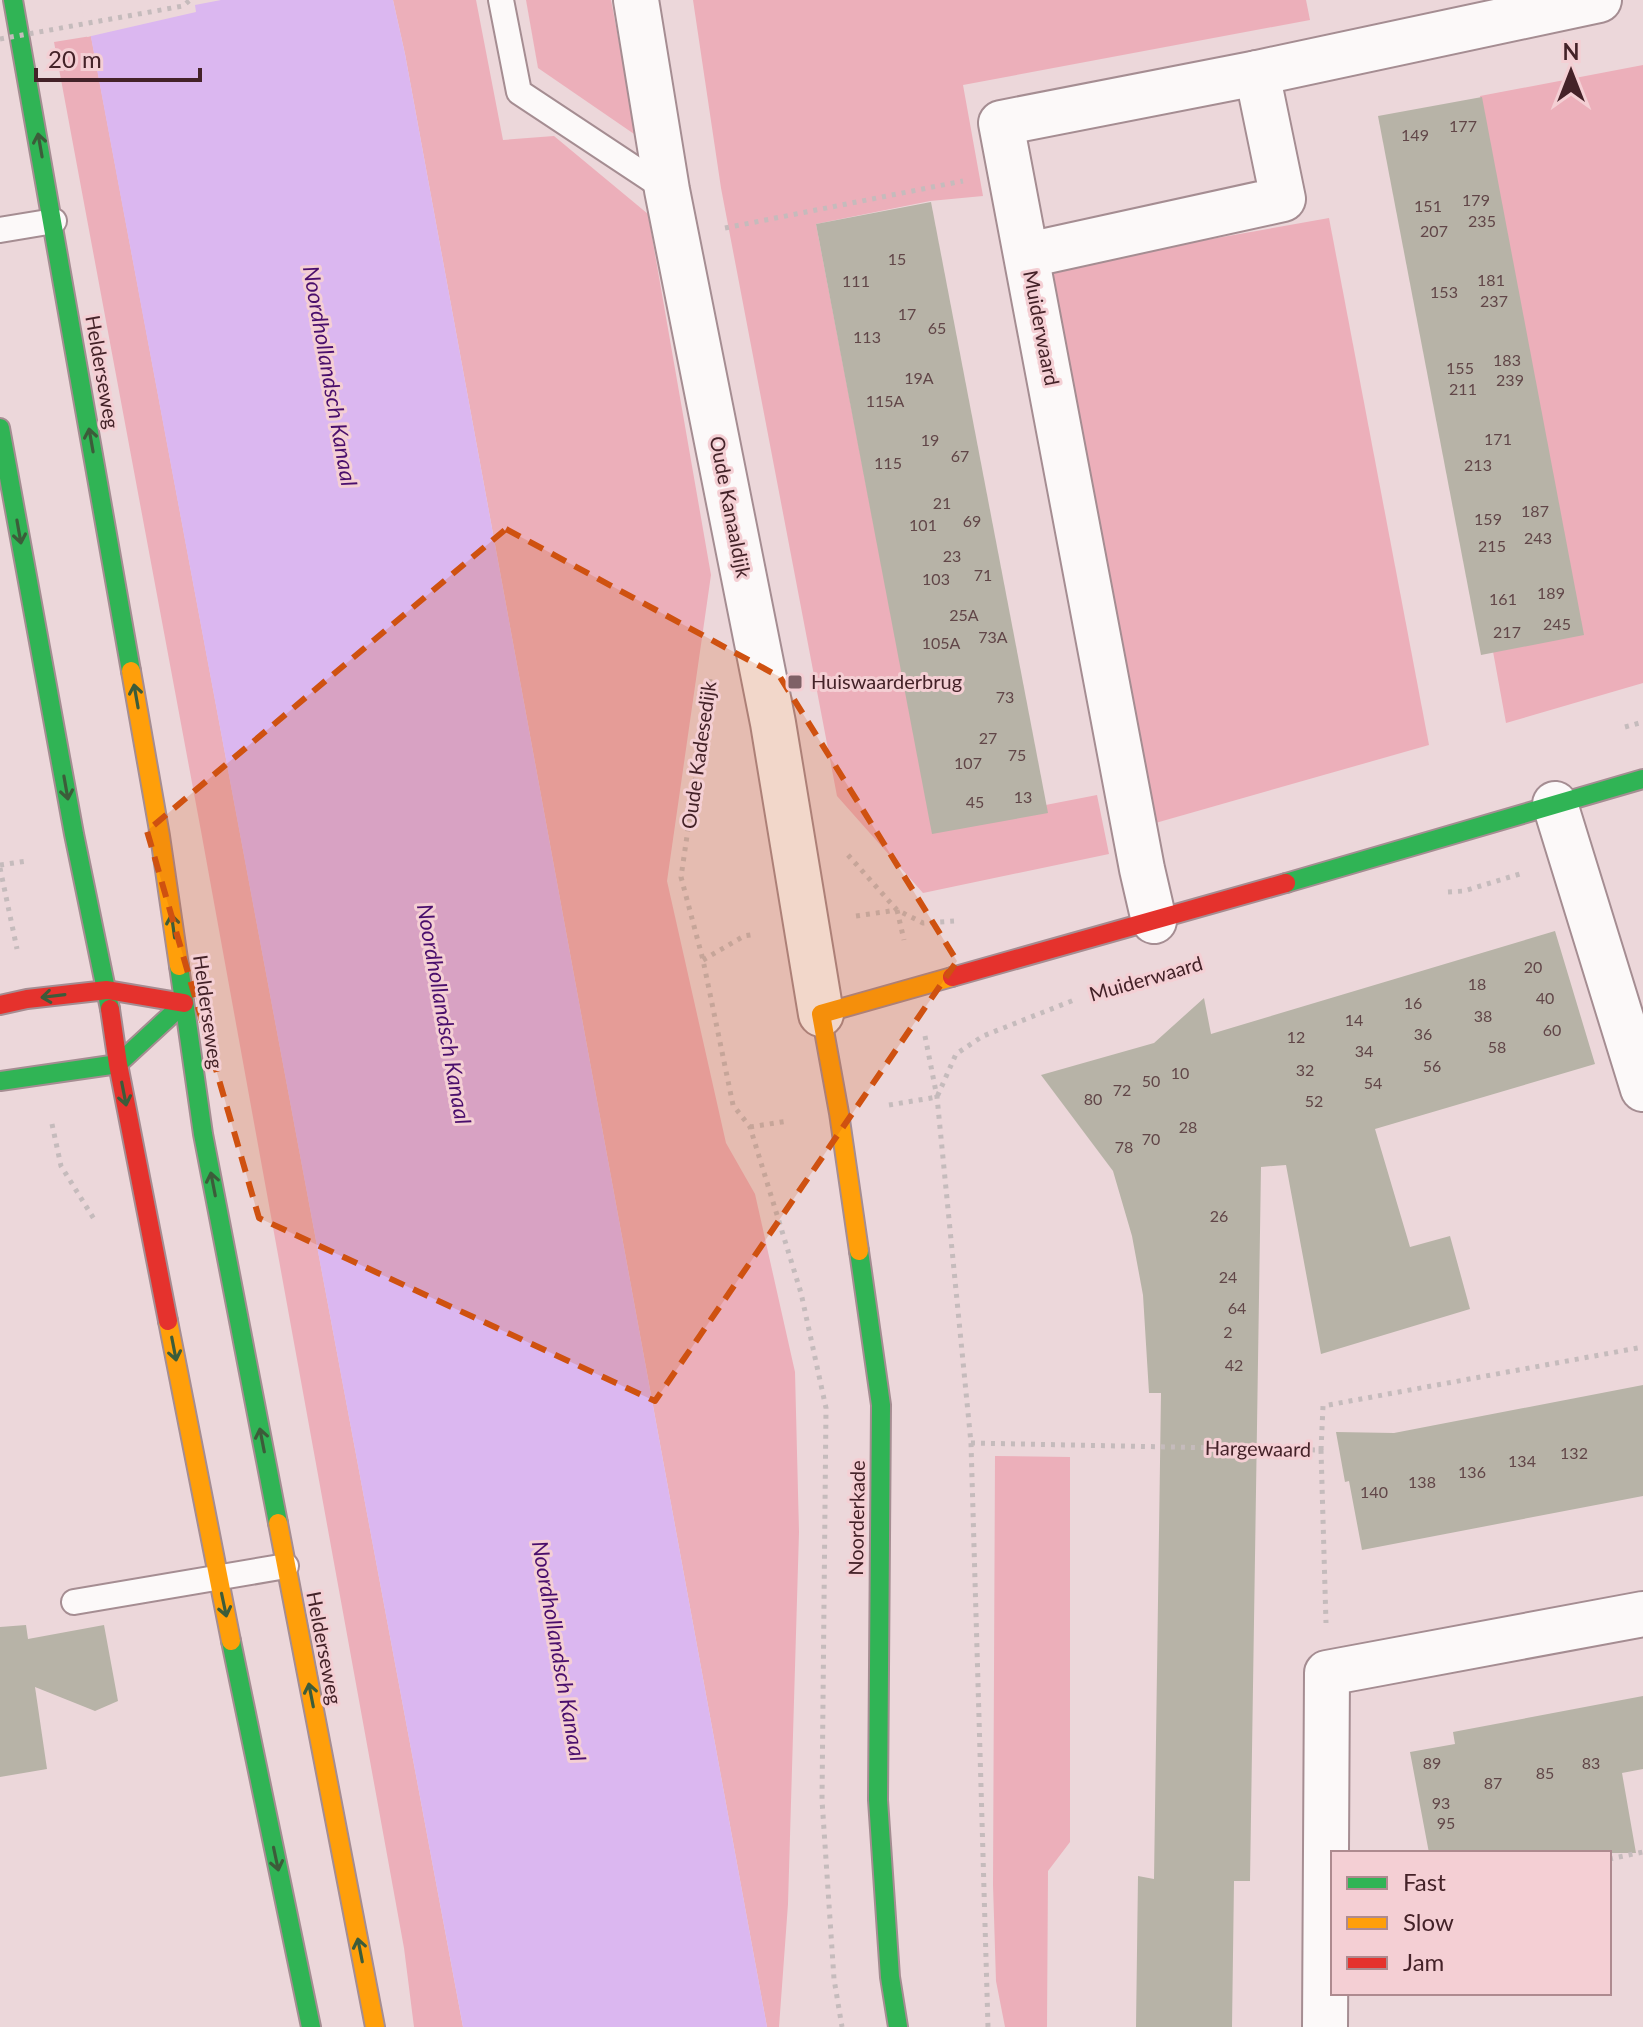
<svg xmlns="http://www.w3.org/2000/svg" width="1643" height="2027" viewBox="0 0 1643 2027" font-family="Lato,sans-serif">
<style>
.green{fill:#ecafba}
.water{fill:#dbb7f0}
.pier{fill:#ecd7da}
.building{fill:#b7b3a7}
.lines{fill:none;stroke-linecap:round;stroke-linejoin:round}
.lane-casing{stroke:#a58d92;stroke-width:28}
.street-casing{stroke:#a58d92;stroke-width:48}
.fast-casing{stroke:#a58d92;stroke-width:22}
.slow-casing{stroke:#a58d92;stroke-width:22}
.jam-casing{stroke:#a58d92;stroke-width:22}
.path{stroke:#c5bbbc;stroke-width:5;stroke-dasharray:4 6;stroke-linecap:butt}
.lane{stroke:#fcf9f9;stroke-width:24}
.street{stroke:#fcf9f9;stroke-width:44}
.fast{stroke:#30b455;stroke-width:18}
.slow{stroke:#ff9f0a;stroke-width:18}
.jam{stroke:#e5322d;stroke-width:18}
.path-bridge{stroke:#c5bbbc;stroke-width:5;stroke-dasharray:4 6;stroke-linecap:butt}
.oneway{stroke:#3c5c3a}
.marked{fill:#cf5110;fill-opacity:0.2;stroke:#cf5110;stroke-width:6;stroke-dasharray:16 10;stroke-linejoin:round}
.poi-dot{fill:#7f6166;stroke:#f4cfd4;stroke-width:3}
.labels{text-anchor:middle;stroke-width:6;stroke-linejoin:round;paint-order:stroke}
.number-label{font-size:16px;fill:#614648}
.street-label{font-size:20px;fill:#442228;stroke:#f4cfd4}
.poi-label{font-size:20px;fill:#442228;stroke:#f4cfd4;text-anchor:start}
.water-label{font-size:22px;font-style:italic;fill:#4a0e6c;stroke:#f4cfd4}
</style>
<rect width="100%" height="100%" fill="#ecd7da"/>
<g class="green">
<polygon points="393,0 476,0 503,140 554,136 648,214 711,575 667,881 726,1143 755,1194 795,1372 799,1532 788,1904 779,2027 767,2027 405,54"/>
<polygon points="526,0 611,0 637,136 538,68"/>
<polygon points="693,0 1306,0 1310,20 963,85 983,196 930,201 816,224 932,827 1097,795 1109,854 923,893 837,796 721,188"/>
<polygon points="91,36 463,2027 414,2027 404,1948 201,831 54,42"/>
<polygon points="1643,65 1643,683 1506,723 1492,646 1581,629 1480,96"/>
<polygon points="1329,218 1429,745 1152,824 1048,268"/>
<polygon points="995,1456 1070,1457 1070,1842 1048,1871 1047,2027 1005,2027 996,1981 993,1885"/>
</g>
<polygon class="water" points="84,0 393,0 405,54 767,2027 463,2027"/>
<polygon class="pier" points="80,0 221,0 195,5 196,12 87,37"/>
<g class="building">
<polygon points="1482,97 1584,635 1481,655 1378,116"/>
<polygon points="931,202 1048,813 932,834 816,224"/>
<polygon points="1555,931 1595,1064 1375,1129 1410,1247 1450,1236 1470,1309 1321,1354 1286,1165 1261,1167 1250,1881 1234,1881 1232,2027 1136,2027 1138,1876 1154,1879 1161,1393 1149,1393 1143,1295 1132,1236 1113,1171 1041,1075 1154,1043 1204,998 1211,1034"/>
<polygon points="1643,1385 1643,1496 1362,1550 1349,1481 1345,1482 1336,1432 1394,1433"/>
<polygon points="26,1625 28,1639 104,1625 118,1701 95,1711 35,1687 47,1769 0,1777 0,1627"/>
<polygon points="1643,1696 1643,1769 1622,1773 1636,1853 1429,1853 1410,1752 1455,1744 1453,1732"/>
</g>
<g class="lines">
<defs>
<g id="lane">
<polyline points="501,0 519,92 667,190"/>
<polyline points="0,230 54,221"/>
<polyline points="74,1602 286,1566"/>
</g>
<g id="street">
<polyline points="636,0 667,190 773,723 821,1014"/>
<polyline points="1028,255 1283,199 1257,73"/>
<polyline points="1555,804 1643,1089"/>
<polyline points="1154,921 1142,869 1001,123 1257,73 1599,0"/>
<polyline points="1325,2027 1327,1673 1643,1614"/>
</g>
<g id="fast">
<polyline points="13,0 131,671"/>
<polyline points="0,428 74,834 110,1009"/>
<polyline points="1286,883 1643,779"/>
<polyline points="179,966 203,1134 278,1523"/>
<polyline points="0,1081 118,1064 184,1003"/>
<polyline points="859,1251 881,1405 878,1800 890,1977 898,2027"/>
<polyline points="231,1641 311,2027"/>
</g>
<g id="slow">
<polyline points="131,671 160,836 179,966"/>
<polyline points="859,1251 839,1113 821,1014 952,977"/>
<polyline points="168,1321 231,1641"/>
<polyline points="278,1523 375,2027"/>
</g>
<g id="jam">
<polyline points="952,977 1286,883"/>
<polyline points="0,1005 27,999 107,990 184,1003"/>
<polyline points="110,1009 118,1064 168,1321"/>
</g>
</defs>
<use href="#lane" class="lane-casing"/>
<use href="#street" class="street-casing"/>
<use href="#fast" class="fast-casing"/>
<use href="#slow" class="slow-casing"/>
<use href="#jam" class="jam-casing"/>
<g class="path">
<polyline points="725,228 963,181"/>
<polyline points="710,679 681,877 703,960 733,1105 750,1127 801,1293 826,1408 822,1800 834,1979 842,2027"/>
<polyline points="1625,727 1643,722"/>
<polyline points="848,855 897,910 923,923 954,921"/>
<polyline points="0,865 27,861"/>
<polyline points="0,868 17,949"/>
<polyline points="1448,892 1464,891 1523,873"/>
<polyline points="897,910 904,940"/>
<polyline points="856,916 897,910"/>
<polyline points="703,960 744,936 756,934"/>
<polyline points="925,1036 937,1097 971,1443 988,2027"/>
<polyline points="889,1105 937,1097 956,1054 983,1036 1074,1000"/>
<polyline points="52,1124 61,1166 94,1219"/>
<polyline points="750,1127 788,1121"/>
<polyline points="971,1443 1321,1450 1326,1623"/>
<polyline points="1321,1450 1323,1406 1643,1347"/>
<polyline points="1609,1859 1643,1852"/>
</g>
<use href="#lane" class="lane"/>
<use href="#street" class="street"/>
<use href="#fast" class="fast"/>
<use href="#slow" class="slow"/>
<use href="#jam" class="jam"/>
<polyline class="path-bridge" points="0,39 183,6 190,0"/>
</g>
<defs><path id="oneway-shaft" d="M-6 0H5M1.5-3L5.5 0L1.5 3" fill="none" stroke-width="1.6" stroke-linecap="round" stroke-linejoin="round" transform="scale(2)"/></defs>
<g class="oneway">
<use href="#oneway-shaft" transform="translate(40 145) rotate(-100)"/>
<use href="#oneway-shaft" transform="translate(91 440) rotate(-100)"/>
<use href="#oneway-shaft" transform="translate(19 532) rotate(80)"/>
<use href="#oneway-shaft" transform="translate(136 696) rotate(-100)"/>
<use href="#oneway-shaft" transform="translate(66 788) rotate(80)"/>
<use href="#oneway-shaft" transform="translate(173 926) rotate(-98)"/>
<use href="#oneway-shaft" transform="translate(53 996) rotate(173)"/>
<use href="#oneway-shaft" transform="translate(124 1094) rotate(79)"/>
<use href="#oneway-shaft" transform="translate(213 1184) rotate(-101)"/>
<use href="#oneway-shaft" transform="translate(174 1349) rotate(79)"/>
<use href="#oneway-shaft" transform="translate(262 1440) rotate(-101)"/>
<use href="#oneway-shaft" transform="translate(224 1605) rotate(78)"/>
<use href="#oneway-shaft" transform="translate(311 1695) rotate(-101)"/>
<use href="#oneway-shaft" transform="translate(276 1859) rotate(78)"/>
<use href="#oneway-shaft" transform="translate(360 1950) rotate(-101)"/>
</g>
<path class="marked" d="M 506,529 L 780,677 L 957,961 L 655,1401 L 259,1218 L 147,831 Z"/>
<rect class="poi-dot" x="787" y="674" width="16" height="16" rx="4"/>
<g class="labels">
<g class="number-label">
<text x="1463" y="132">177</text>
<text x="1415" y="141">149</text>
<text x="1476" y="206">179</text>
<text x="1428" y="212">151</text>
<text x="1482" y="227">235</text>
<text x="1434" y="237">207</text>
<text x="897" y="265">15</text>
<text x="1491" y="286">181</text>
<text x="856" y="287">111</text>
<text x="1444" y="298">153</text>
<text x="1494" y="307">237</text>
<text x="907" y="320">17</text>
<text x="937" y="334">65</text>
<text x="867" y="343">113</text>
<text x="1507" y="366">183</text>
<text x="1460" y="374">155</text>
<text x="919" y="384">19A</text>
<text x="1510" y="386">239</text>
<text x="1463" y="395">211</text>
<text x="885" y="407">115A</text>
<text x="1498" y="445">171</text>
<text x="930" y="446">19</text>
<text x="960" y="462">67</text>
<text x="888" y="469">115</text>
<text x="1478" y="471">213</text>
<text x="942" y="509">21</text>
<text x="1535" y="517">187</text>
<text x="1488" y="525">159</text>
<text x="972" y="527">69</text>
<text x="923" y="531">101</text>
<text x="1538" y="544">243</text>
<text x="1492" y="552">215</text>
<text x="952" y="562">23</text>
<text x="983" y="581">71</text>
<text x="936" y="585">103</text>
<text x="1551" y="599">189</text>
<text x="1503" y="605">161</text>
<text x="964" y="621">25A</text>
<text x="1557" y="630">245</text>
<text x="1507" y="638">217</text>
<text x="993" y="643">73A</text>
<text x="941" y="649">105A</text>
<text x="1005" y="703">73</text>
<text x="988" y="744">27</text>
<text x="1017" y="761">75</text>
<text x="968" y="769">107</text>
<text x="1023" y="803">13</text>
<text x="975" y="808">45</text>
<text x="1533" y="973">20</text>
<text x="1477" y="990">18</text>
<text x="1545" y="1004">40</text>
<text x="1413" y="1009">16</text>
<text x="1483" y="1022">38</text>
<text x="1354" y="1026">14</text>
<text x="1552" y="1036">60</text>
<text x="1423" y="1040">36</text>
<text x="1296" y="1043">12</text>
<text x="1497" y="1053">58</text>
<text x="1364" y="1057">34</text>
<text x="1432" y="1072">56</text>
<text x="1305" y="1076">32</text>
<text x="1180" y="1079">10</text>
<text x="1151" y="1087">50</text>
<text x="1373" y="1089">54</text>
<text x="1122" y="1096">72</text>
<text x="1093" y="1105">80</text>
<text x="1314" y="1107">52</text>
<text x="1188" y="1133">28</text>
<text x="1151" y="1145">70</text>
<text x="1124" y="1153">78</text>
<text x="1219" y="1222">26</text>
<text x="1228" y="1283">24</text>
<text x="1237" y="1314">64</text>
<text x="1228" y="1338">2</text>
<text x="1234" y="1371">42</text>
<text x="1574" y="1459">132</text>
<text x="1522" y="1467">134</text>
<text x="1472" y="1478">136</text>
<text x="1422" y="1488">138</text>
<text x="1374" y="1498">140</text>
<text x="1432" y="1769">89</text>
<text x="1591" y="1769">83</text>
<text x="1545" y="1779">85</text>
<text x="1493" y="1789">87</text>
<text x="1441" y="1809">93</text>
<text x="1446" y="1829">95</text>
</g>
<g class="street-label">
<text transform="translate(1041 328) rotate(79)" y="7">Muiderwaard</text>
<text transform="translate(102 372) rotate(80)" y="7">Helderseweg</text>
<text transform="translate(730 507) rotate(79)" y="7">Oude Kanaaldijk</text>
<text transform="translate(699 755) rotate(-82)" y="7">Oude Kadesedijk</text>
<text transform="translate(1146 979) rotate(-16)" y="7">Muiderwaard</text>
<text transform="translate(208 1012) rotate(82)" y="7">Helderseweg</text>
<text transform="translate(1258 1449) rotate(1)" y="7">Hargewaard</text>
<text transform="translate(857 1518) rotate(-89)" y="7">Noorderkade</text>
<text transform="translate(324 1648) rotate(79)" y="7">Helderseweg</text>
</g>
<g class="poi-label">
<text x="811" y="689">Huiswaarderbrug</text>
</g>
<g class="water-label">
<text transform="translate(330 376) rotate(80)" y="8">Noordhollandsch Kanaal</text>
<text transform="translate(444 1014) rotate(80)" y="8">Noordhollandsch Kanaal</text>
<text transform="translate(559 1651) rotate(80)" y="8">Noordhollandsch Kanaal</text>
</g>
</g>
<rect x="1331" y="1851" width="280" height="144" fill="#f4cfd4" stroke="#ae8a8f" stroke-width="2"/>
<rect x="1347" y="1877" width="40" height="12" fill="#30b455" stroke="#ae8a8f" stroke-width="2"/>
<text x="1403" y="1891" font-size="24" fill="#442228">Fast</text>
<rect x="1347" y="1917" width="40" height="12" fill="#ff9f0a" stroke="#ae8a8f" stroke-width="2"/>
<text x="1403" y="1931" font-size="24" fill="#442228">Slow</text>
<rect x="1347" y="1957" width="40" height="12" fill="#e5322d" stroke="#ae8a8f" stroke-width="2"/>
<text x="1403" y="1971" font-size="24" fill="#442228">Jam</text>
<g transform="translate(1571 72)" stroke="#f4cfd4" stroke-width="6" paint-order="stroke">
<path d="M0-6L14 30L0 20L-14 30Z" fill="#442228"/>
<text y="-12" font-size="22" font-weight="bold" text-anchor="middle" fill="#442228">N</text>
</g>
<path d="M36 68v12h164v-12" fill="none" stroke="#442228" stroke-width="4"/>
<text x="48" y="68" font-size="24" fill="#442228" stroke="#f4cfd4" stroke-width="6" paint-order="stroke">20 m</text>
</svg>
